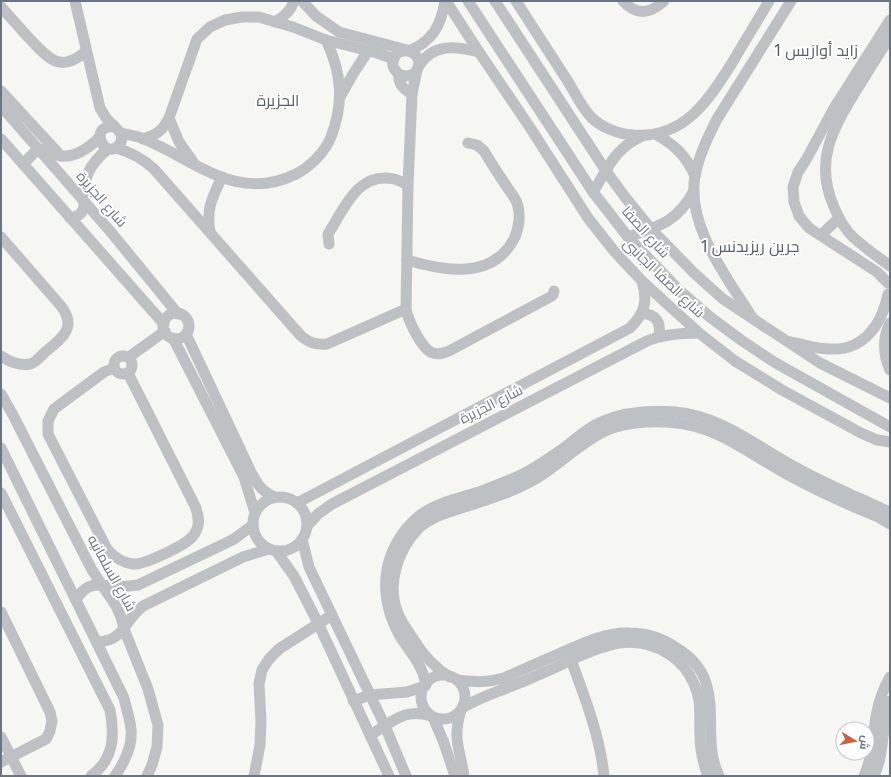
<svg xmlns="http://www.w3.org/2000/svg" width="891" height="777" viewBox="0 0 891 777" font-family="'Fira Sans',Cairo,sans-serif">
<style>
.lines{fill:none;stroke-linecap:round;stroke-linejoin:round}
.minor{stroke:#bec1c4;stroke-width:11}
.labels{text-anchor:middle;stroke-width:4;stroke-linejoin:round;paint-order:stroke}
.street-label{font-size:14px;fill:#697580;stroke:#fff}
.quarter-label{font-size:16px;fill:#565f66;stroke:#fff}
</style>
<rect width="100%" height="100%" fill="#f6f6f3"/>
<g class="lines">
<g class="minor">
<path d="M 75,1 L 100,108 C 102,111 104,115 107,119 C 113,126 129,135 118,146 C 103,160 88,123 115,127"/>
<polyline points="302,1 316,16 339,32 407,50"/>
<polyline points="446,1 479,52 531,129 588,218 614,251 642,281 699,333 735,361 782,390 861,433 877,440 890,442"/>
<polyline points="468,1 593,192 628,237 680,291 710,317 741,340 774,362 890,427"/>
<polyline points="495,1 606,171 625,197 651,229 694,273 723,299 820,363 890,398"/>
<path d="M 516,1 C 533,27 550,54 567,80 C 574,91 581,106 590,116 C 600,127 618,134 633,135 C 686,139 710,98 735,58 C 746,39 758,20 769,1"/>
<path d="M 623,1 C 637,16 650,14 664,1"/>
<path d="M 1,7 C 10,17 19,27 28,37 C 47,57 60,75 86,51"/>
<path d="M 275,22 C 284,17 291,11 294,1"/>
<path d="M 890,37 C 878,55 867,73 856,91 C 832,130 814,162 834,207 C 839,219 845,230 854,238 C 865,248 878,257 890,266"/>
<path d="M 409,51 C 433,41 441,25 445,1"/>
<path d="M 419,66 C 433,43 455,46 479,52"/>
<path d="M 417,70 L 412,94 L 408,185 L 406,309 C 408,320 422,350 433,353 C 439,355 444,353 449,351 L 550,297 L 553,295 L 554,291"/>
<path d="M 398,74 C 409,79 419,74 419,61 C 413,44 390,50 393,66 C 394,70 397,71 398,74 C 399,76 399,78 399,80 C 401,87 406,91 412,94"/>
<polyline points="1,91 60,155"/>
<polyline points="340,97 353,74 368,51"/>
<polyline points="1,106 110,231 178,314"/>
<polyline points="169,118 179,142 193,162"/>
<path d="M 121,133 C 129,135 137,136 144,139 C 197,161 237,203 296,174 C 310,167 325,152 331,137 C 344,103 342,73 326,40"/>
<path d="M 657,135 C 676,146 686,156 695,176"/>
<polyline points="1,139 164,324"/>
<path d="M 143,139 C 158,134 162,131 169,118 L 197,39 L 210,27 L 225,20 L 242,17 L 259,17 L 293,27 L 326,40 L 377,53 L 394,59"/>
<path d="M 116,148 C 131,152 142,158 154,169 L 301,336 C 310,343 316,345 327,344 L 406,309"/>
<path d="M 23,164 L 38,149 C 46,150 52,154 60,156 C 76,158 90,147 100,137"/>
<path d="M 593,192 C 609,167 613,150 642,136"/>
<path d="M 70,218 C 87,215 84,205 84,192 C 85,185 86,179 88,173 C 93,163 100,155 108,149"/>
<path d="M 210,232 C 206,209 212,198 222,177"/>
<polyline points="821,235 839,218"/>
<path d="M 1,237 L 61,306 C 78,328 61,339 44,353 C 40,357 35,363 30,364 C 19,366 10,362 1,356"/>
<path d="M 628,237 C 660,226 677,222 694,191"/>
<path d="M 329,244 L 328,234 C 344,209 358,171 394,179 C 399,180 404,183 408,185"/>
<path d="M 407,260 C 444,271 492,280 514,239 C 519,229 521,214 517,203 C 515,197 510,192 507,187 C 499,175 491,163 484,151 L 477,145 L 468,143"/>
<polyline points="888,283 877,272 809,228 799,216 794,202 793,187 798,172 806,160 833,110 890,20"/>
<path d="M 642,313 C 657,315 661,322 659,336"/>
<circle cx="176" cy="326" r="13"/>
<path d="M 752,317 C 727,278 686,225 695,176 C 699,155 708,137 717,119 L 791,1"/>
<path d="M 890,323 C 882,339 883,354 890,370"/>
<path d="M 186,334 L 251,472 C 258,485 261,491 275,497"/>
<polyline points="173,338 244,477 255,513"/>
<path d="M 790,342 C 803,344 817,349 830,349 C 864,351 882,324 888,294"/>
<circle cx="123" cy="365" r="9"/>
<polyline points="129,357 165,331"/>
<path d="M 114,368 L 104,372 L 54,409 L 48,421 L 48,434 L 107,549 C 114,557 122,563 133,564 C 144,565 184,546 192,537 C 194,535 196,532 197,529 C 200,522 198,515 196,508 L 128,373"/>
<polyline points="1,394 13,415 92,570 116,606 121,617 124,629 148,689 158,725 157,747 152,765 147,776"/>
<path d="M 1,448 L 124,698 C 126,708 130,719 131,729 C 133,746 124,763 115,776"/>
<path d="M 1,493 L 110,710 C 115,736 114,759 91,776"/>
<circle cx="280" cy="524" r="27"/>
<path d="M 297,503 L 630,328 C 645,313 648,301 642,281"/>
<path d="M 307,526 L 318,514 L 332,504 L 647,341 C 664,334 681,333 699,333"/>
<polyline points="302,539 309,567 385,726 406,776"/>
<polyline points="276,551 294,576 318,623 389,776"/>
<path d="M 76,600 C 87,581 97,585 116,586 C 123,587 131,586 138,585 L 224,544 L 234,539 L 253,525"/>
<polyline points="1,612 50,712 52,721 50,731 46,739 1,762"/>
<path d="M 97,642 C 125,641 124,620 143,606 L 243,557 L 269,549"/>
<path d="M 571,660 C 585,698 600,736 604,776"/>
<circle cx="443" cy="697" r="22"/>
<path d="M 450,677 C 435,668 423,655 414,640 C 408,631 401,622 397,611 C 387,583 398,550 418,529 C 423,523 431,520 438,516 C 471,504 507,496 537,478 C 560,464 580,443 605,431 C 617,425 632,423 646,422 C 711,418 738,448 790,476 C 819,492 849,505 878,517 L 890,524"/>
<path d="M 457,680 C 475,682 486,683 504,678 C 520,671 537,663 554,656 C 577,646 603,632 629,633 C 645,633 662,638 675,647 C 689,655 701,667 706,683 C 716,714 704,745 719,776"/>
<path d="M 426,685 C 423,666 411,653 401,638 C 390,619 384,599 386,577 C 388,553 401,531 419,516 C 437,502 461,498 482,491 C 495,486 508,481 521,475 C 535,468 548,459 561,450 C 574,441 586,428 601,422 C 624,412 651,410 675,412 C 722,416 757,447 797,468 C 818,480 839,489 861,499 C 871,504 881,507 890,513"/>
<polyline points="353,701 370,695 407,692 425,686"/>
<path d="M 462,708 C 483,695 507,689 529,679 C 543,673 557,667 571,660 C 604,645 634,632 669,654 C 680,661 689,672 694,684 C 702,700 699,717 700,734 C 700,749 703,763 708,776"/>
<path d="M 461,710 C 452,740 460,748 464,776"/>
<polyline points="433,717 444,743 455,776"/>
<path d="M 370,735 C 392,723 404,707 431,716"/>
<polyline points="1,737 21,776"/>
<polyline points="254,776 260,745 261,721 259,684 262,670 269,659 279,649 332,615"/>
<path d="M 864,776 C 874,754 872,735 877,712 C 879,700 884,688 890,677"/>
<path d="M 874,776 C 885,753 881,726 890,701"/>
</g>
</g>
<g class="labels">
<g class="street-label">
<text transform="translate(102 199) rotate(49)" y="5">شارع الجزيرة</text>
<text transform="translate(646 232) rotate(48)" y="5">شارع الصفا</text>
<text transform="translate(664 278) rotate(44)" y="5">شارع الصفا الجانبى</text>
<text transform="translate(491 404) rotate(-27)" y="5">شارع الجزيرة</text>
<text transform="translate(112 573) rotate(61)" y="5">شارع السلمانيه</text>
</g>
<g class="quarter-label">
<text x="816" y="56">زايد أوازيس 1</text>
<text x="278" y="106">الجزيرة</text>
<text x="750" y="252">جرين ريزيدنس 1</text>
</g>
</g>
<rect width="891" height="777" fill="none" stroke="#697580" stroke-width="4"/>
<g transform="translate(855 741) rotate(100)"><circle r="19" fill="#ffffff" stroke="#c3c8cc"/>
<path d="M0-3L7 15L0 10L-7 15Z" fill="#cc623d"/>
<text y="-6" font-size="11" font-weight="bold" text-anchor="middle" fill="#697580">ش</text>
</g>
</svg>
